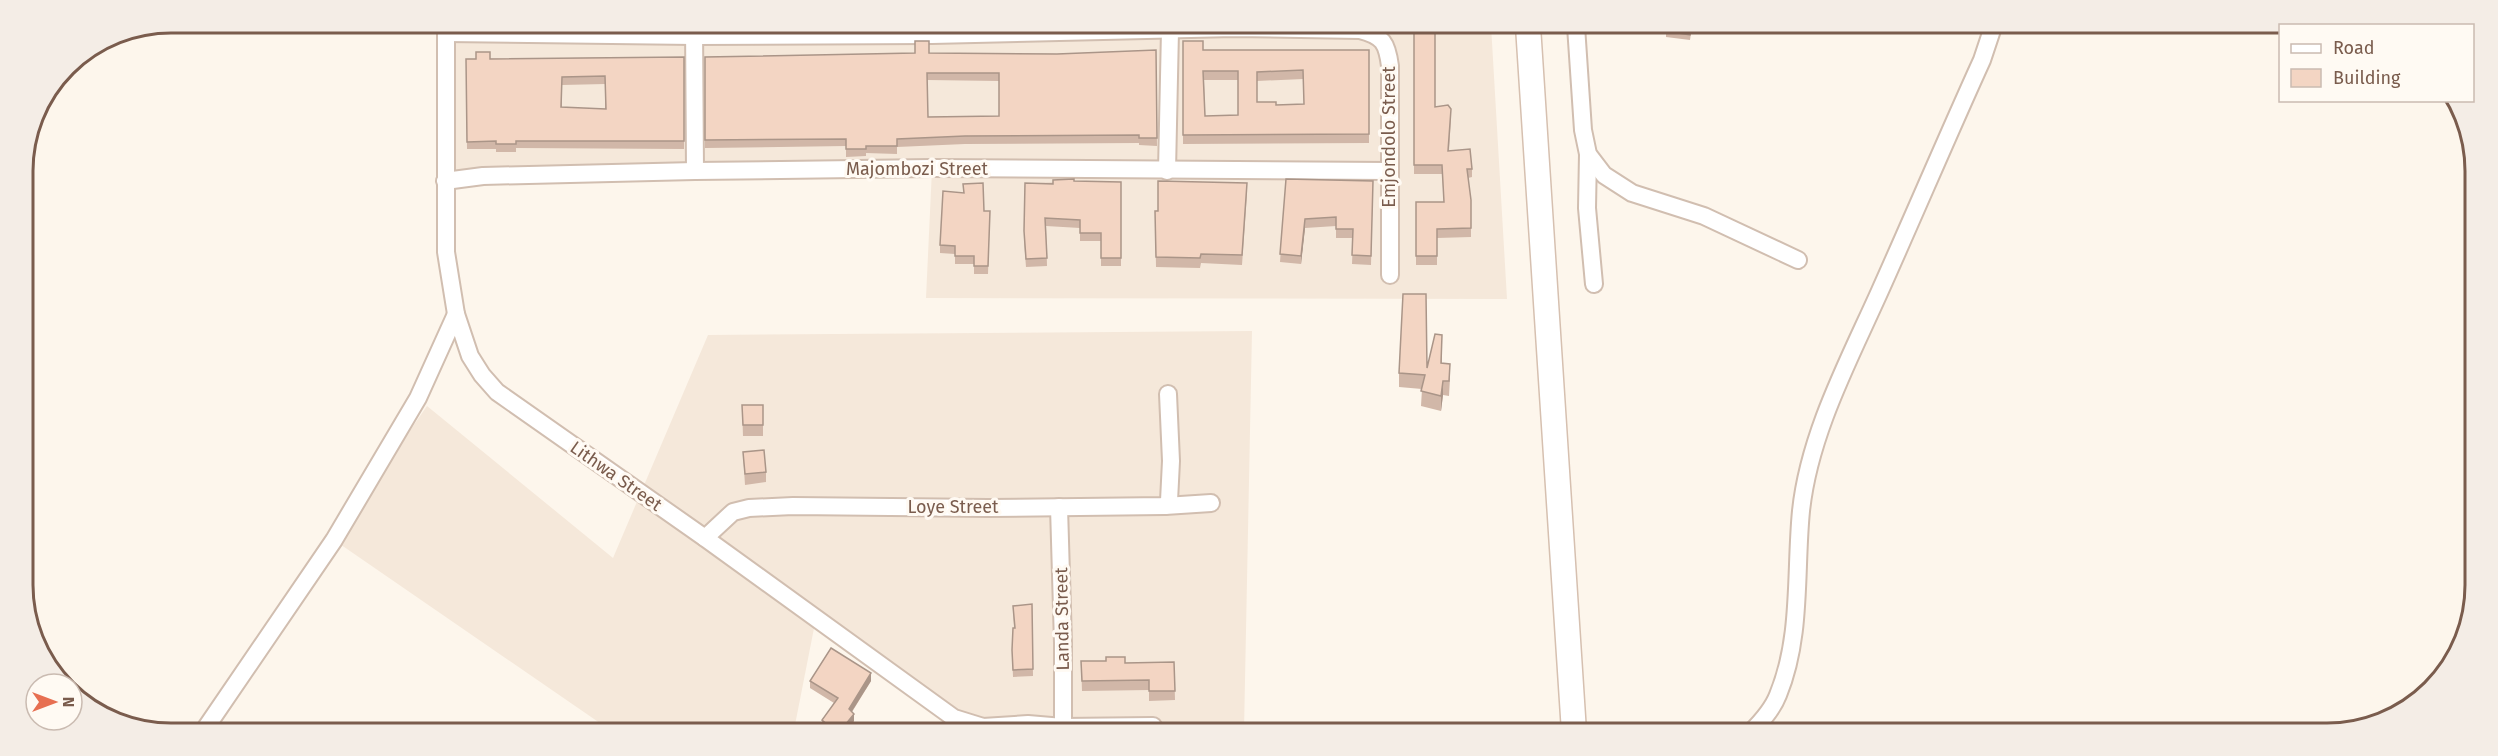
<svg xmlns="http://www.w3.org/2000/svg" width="2498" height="756" viewBox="0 0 2498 756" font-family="'Fira Sans',sans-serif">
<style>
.residential{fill:#f5e8da}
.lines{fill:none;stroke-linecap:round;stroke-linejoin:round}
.street-casing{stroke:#d1beb0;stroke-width:20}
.secondary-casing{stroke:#d6c0b0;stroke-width:27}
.street{stroke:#fff;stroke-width:16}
.secondary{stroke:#fff;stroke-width:24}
.wall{fill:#d1b7a8;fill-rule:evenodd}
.shaded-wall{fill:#aa9588}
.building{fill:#f3d5c3;stroke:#aa9588;stroke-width:1.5;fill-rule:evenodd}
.labels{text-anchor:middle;stroke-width:6;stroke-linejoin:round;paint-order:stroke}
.street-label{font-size:18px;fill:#7a5c4d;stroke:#fffaf3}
.rim{fill:none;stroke:#7a5c4d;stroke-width:3}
</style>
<rect width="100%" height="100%" fill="#fdf6ec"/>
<g class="residential">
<polygon points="446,23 1491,25 1507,299 926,298 932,169 445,181"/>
<polygon points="1252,331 1244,731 1063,730 983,727 931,713 816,618 794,730 610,730 334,540 427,406 613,558 708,335"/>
</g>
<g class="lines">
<defs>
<g id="street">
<polyline points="446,24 446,252 456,314 470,356 482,375 497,392 705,538 954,718 983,727 1028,724 1063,727 1153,726"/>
<polyline points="694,24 695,171"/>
<polyline points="1576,26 1583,130 1588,154 1604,175 1632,193 1704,216 1798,260"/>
<path d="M 446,33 L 694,36 L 932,35 L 1234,28 L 1360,30 C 1383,36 1387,43 1390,66 L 1390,275"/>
<polyline points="1588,154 1587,208 1594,284"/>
<polyline points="1167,171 1170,30"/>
<polyline points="445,181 483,176 695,171 932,168 1389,171"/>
<polyline points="1165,506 1169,501 1171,461 1168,394"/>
<polyline points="1059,507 1063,643 1063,730"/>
<polyline points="705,538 733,512 749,508 793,506 988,508 1165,506 1211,503"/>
<polyline points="205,729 334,540 418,398 456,314"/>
<path d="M 1751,732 C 1761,722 1773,708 1778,695 C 1802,637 1795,572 1801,511 C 1809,435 1848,362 1879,293 C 1914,215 1947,137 1982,60 L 1993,27"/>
</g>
<polyline id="secondary" points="1528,26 1574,732"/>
</defs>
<use href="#street" class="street-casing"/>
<use href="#secondary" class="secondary-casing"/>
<use href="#street" class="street"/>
<use href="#secondary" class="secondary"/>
</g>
<g class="wall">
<polygon points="1414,25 1435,107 1451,118 1449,151 1472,169 1472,177 1468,178 1471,200 1471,237 1437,238 1437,265 1416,265 1416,202 1444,202 1442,174 1414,174"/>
<polygon points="1666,26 1692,26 1690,40 1666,37"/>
<path d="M 1183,41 L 1203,50 L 1369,50 L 1369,143 L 1183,144 ZM 1303,79 L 1304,104 L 1276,105 L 1257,102 L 1257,81 ZM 1204,80 L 1238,80 L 1238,115 L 1205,116 Z"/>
<path d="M 1156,50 L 1157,146 L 1139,145 L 1139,143 L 965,144 L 897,147 L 897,154 L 866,153 L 866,156 L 846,157 L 846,146 L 705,148 L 705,57 L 929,53 L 1057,54 ZM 927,80 L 999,81 L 999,116 L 928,117 Z"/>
<path d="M 684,57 L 684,149 L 516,148 L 516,152 L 496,152 L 496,149 L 467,149 L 466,59 ZM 605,84 L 605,109 L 562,107 L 562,85 Z"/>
<polygon points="1286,179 1373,181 1371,265 1352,264 1353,238 1336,238 1336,226 1305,228 1301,264 1280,262"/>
<polygon points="1121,182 1121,266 1101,266 1101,241 1080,241 1080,228 1046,226 1047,266 1026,267 1024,240 1025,183"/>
<polygon points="1247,193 1242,265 1201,263 1200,268 1156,267 1155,211"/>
<polygon points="984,211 990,211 988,274 974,274 974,264 955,264 955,254 940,253 940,245"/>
<polygon points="1442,350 1442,363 1450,378 1449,396 1443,395 1441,411 1421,406 1422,389 1399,387 1399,373 1427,368"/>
<polygon points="742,405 763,405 763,436 743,436"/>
<polygon points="743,452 766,472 766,482 745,485"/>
<polygon points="1032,604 1033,676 1013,677 1012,650 1014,628 1013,606"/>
<polygon points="1081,661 1125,663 1174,662 1175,700 1149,701 1149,690 1082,691"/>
<polygon points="810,681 871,681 852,712 854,721 847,730 825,730 822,727 822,720 834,703 810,688"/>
</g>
<g class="shaded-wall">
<polygon points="1305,219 1305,228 1301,264 1301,256"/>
<polygon points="1443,381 1443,395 1441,411 1441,396"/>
<polygon points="871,673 871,681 849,716 849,709"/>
<polygon points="854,714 854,721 847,730 841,730"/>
</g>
<g class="building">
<polygon points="1414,25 1435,25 1435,107 1448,105 1451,109 1448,151 1470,149 1472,169 1467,169 1471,200 1471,228 1437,229 1437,256 1416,256 1416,202 1444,202 1442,165 1414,165"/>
<polygon points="1666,26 1691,26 1690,35 1666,31"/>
<path d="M 915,41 L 929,41 L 929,53 L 1057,54 L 1156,50 L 1157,138 L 1139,138 L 1139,135 L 965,136 L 897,139 L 897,146 L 866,146 L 866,149 L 846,149 L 846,139 L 705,140 L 705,57 L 915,53 ZM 927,73 L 999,73 L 999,116 L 928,117 Z"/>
<path d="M 1183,41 L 1203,41 L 1203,50 L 1369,50 L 1369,134 L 1183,135 ZM 1303,70 L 1304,104 L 1276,105 L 1276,102 L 1257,102 L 1257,72 ZM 1203,71 L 1238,71 L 1238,115 L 1205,116 Z"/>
<path d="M 476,52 L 490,52 L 490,59 L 684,57 L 684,141 L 516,141 L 516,144 L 496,144 L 496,141 L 467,142 L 466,59 L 476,59 ZM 605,76 L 606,109 L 561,107 L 562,77 Z"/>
<polygon points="1074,179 1074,181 1121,182 1121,258 1101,258 1101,233 1080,233 1080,220 1045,218 1047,258 1026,259 1024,231 1025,183 1053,184 1053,180"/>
<polygon points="1286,179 1373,181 1371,256 1352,255 1353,229 1336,229 1336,217 1305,219 1301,256 1280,254"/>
<polygon points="1158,181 1247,183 1242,255 1201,254 1200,258 1156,257 1155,211 1158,211"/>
<polygon points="983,183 984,211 990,211 988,266 974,266 974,256 955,256 955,246 940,245 943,191 964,193 963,184"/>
<polygon points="1403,294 1426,294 1427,368 1435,334 1442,335 1441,363 1450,364 1449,381 1443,381 1441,396 1421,391 1425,375 1399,373"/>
<polygon points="742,405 763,405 763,425 743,425"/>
<polygon points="764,450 766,472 745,474 743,452"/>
<polygon points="1032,604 1033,669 1013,670 1012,650 1013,628 1015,628 1013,606"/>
<polygon points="831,648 871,673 849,709 854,714 841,730 834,730 822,720 838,698 810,681"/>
<polygon points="1106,657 1125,657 1125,663 1174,662 1175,691 1149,691 1149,680 1082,681 1081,661 1106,661"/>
</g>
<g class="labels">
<g class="street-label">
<text transform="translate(1389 137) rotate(-90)" y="6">Emjondolo Street</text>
<text x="917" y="175">Majombozi Street</text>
<text transform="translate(616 476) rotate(35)" y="6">Lithwa Street</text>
<text x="953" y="513">Loye Street</text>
<text transform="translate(1062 619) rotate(-91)" y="6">Landa Street</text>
</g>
</g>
<path d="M0 0H2498V756H0ZM171 33H2327A138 138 0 0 1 2465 171V585A138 138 0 0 1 2327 723H171A138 138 0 0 1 33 585V171A138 138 0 0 1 171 33Z" fill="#f4ede6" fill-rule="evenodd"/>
<path class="rim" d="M171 33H2327A138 138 0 0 1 2465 171V585A138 138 0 0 1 2327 723H171A138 138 0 0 1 33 585V171A138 138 0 0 1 171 33Z"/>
<rect x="2279" y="24" width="195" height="78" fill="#fffaf3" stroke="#cabbb1" stroke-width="1.5"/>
<rect x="2291" y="44" width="30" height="9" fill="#ffffff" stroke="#cabbb1" stroke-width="1.5"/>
<text x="2333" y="54" font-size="18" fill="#7a5c4d">Road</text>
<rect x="2291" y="69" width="30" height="18" fill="#f3d5c3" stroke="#cabbb1" stroke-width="1.5"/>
<text x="2333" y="84" font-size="18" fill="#7a5c4d">Building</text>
<g transform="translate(54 702) rotate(90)"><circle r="28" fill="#fffaf3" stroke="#cabbb1" stroke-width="1.5"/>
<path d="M0-4.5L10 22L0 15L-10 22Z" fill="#e76f51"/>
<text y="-9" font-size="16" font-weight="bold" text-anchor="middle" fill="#7a5c4d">N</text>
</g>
</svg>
